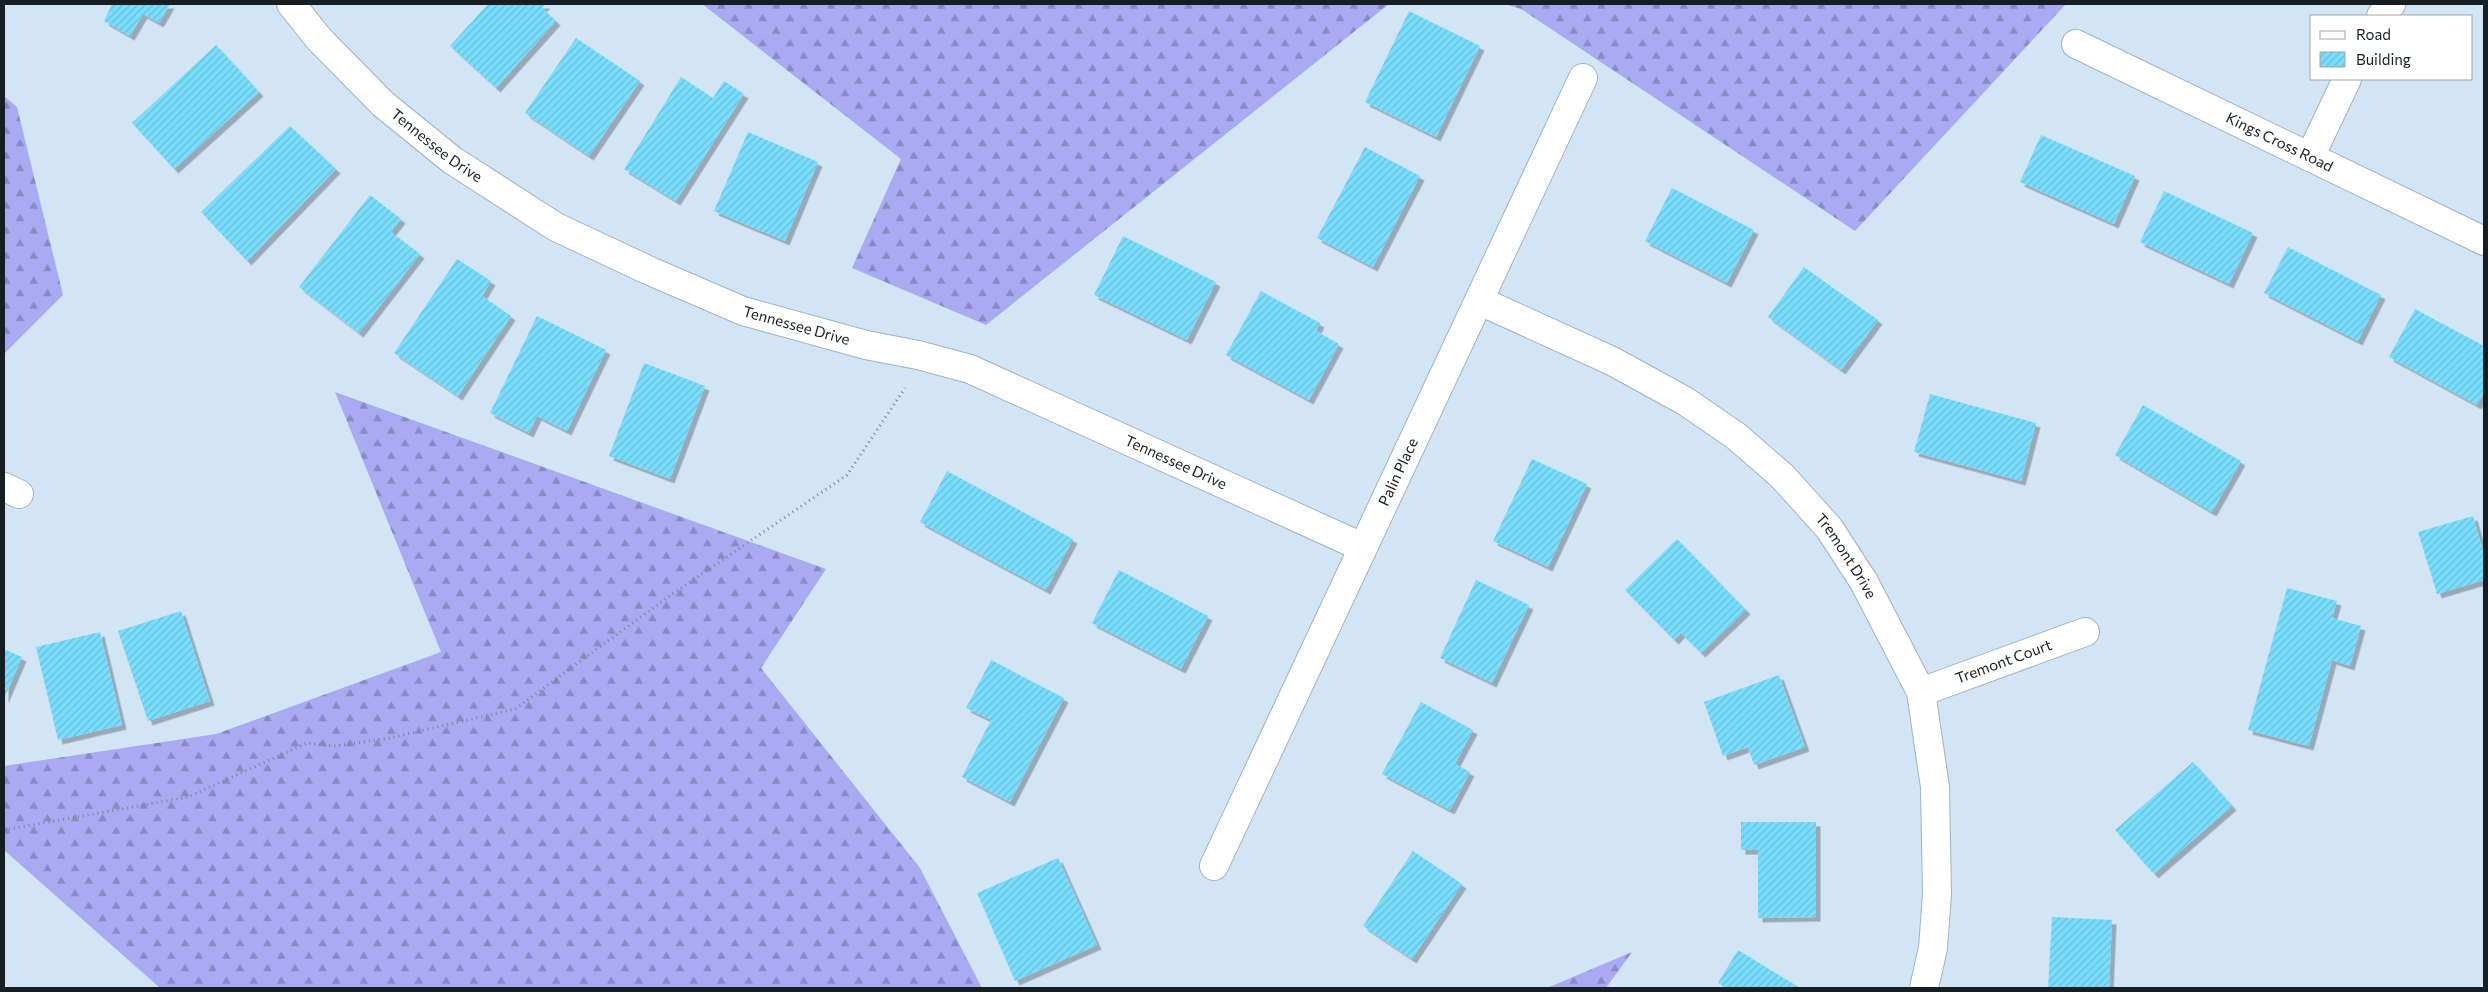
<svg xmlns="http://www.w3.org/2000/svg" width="2488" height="992" viewBox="0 0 2488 992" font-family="Commissioner,sans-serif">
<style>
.forest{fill:url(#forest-firs)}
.building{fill:url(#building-hatch);filter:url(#shadow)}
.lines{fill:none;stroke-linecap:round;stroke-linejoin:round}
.minor-casing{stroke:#9fb3c1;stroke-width:30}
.path{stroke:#798792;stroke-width:3;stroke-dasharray:1 4;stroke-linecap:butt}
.minor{stroke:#fff;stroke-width:28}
.labels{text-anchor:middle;stroke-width:4;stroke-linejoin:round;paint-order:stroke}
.street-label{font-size:15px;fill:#161e23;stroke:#fff}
</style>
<defs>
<pattern id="forest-firs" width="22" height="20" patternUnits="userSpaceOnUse" patternTransform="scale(1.25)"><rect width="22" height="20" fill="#a9aaf2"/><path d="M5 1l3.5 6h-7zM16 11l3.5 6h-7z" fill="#898ac4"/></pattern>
<pattern id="building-hatch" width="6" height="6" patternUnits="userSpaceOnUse" patternTransform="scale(1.25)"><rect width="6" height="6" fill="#79defc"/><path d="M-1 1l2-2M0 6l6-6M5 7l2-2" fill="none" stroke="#68bed8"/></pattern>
<filter id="shadow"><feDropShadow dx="4.5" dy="4.5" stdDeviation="0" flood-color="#0004"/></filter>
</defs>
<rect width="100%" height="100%" fill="#d1e5f5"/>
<g class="forest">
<polygon points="702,4 1389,4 986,325 852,268 901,159"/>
<polygon points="1505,4 2066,4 1855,231 1521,9"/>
<polygon points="4,96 17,107 63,295 4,354"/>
<polygon points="335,392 826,569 761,668 920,868 982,988 160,988 4,850 4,766 216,734 441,652"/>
<polygon points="1632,952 1606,988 1547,988"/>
</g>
<g class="building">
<polygon points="112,4 170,4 159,23 143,14 130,36 104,21"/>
<polygon points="488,4 546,4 542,8 556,21 496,88 450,46"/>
<polygon points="1409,11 1480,46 1436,137 1365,102"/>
<polygon points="576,38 640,81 589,156 525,113"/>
<polygon points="216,45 259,92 174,169 132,123"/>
<polygon points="681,77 713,98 724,81 744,94 676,201 624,169"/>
<polygon points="290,126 336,169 247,261 201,212"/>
<polygon points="748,132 818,162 785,241 714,211"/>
<polygon points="2041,135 2135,176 2114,224 2020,182"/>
<polygon points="1365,147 1420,176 1373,267 1317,238"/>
<polygon points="1672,188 1754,230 1727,283 1645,241"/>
<polygon points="2164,191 2253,233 2229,284 2140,242"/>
<polygon points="370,195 401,219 391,232 420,254 359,333 299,287"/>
<polygon points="1123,236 1216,282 1187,340 1094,295"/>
<polygon points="2288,247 2381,295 2358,341 2264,293"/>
<polygon points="457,259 491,281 482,296 511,316 458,396 394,353"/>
<polygon points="1804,267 1878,320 1841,370 1768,317"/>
<polygon points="1261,291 1320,323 1316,331 1339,344 1309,400 1226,355"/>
<polygon points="2415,309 2484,346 2484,392 2477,405 2389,357"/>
<polygon points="537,316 606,350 567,431 537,416 529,433 490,413"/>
<polygon points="644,363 705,386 670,479 609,456"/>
<polygon points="1930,394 2036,423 2021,481 1914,452"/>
<polygon points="2143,405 2241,461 2212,512 2115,455"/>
<polygon points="1532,459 1587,484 1548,567 1493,541"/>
<polygon points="947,471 1073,539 1046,590 920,522"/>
<polygon points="2473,516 2484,554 2484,580 2437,594 2418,532"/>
<polygon points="1677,539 1746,610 1701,653 1681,633 1674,640 1625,590"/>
<polygon points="1119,570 1208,616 1181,669 1092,623"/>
<polygon points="1476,580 1529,605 1492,683 1440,658"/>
<polygon points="2287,588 2337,601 2332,618 2361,626 2350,666 2332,660 2309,746 2248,730"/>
<polygon points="181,611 210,701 148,721 118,631"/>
<polygon points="100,632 122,725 58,740 36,647"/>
<polygon points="4,649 22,657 4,699"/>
<polygon points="991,660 1064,698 1010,802 962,777 991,720 966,708"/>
<polygon points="1779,675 1805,747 1754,765 1748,747 1723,756 1704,702"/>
<polygon points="1421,702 1473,730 1455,764 1470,772 1450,810 1382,774"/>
<polygon points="2193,762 2232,806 2154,874 2115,830"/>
<polygon points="1741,822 1816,822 1816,917 1758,918 1758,850 1741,850"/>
<polygon points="1413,851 1462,884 1412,959 1363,926"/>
<polygon points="1058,858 1097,945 1015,981 977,893"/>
<polygon points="2052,917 2112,920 2109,988 2048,988"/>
<polygon points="1738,950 1800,988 1727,988 1718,983"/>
</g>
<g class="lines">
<defs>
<g id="minor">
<path id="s1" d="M 291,4 L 319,39 L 383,104 L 452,160 L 556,227 L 650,271 L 743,311 L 866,345 L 918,355 L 970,369 L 1362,547"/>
<polyline points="2381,16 2391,4"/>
<path id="s2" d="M 2076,44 L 2484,241"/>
<polyline points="2310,157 2347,79"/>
<path id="s3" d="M 1480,301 L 1612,361 L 1685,401 L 1736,436 L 1782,476 L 1829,528 L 1864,582 L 1921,692 L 1935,787 L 1937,894 L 1933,948 L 1924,988"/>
<polyline points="4,487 19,494"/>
<path id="s4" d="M 1921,692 L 2085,632"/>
<path id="s5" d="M 1214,866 L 1583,78"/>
</g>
</defs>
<use href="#minor" class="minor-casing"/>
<polyline class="path" points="4,830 188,797 307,743 336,746 390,738 515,709 671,595 847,475 905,388"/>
<use href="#minor" class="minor"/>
</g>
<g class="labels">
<g class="street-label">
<text dy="5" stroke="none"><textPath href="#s2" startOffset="226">Kings Cross Road</textPath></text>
<text dy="5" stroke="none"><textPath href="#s1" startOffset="204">Tennessee Drive</textPath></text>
<text dy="5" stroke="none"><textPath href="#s1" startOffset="609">Tennessee Drive</textPath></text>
<text dy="5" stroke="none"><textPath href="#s1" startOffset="1014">Tennessee Drive</textPath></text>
<text dy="5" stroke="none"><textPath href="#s5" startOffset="435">Palin Place</textPath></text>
<text dy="5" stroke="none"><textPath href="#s3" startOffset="454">Tremont Drive</textPath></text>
<text dy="5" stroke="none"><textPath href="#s4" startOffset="88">Tremont Court</textPath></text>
</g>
</g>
<rect width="2488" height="992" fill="none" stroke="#161e23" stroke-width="10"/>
<rect x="2310" y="15" width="162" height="65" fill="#ffffff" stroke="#a2a5a7"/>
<rect x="2320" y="31" width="25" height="8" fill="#ffffff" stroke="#a2a5a7"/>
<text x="2356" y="40" font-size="15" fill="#161e23">Road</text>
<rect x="2320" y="52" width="25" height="15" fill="url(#building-hatch)" stroke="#a2a5a7"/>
<text x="2356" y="65" font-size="15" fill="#161e23">Building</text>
</svg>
